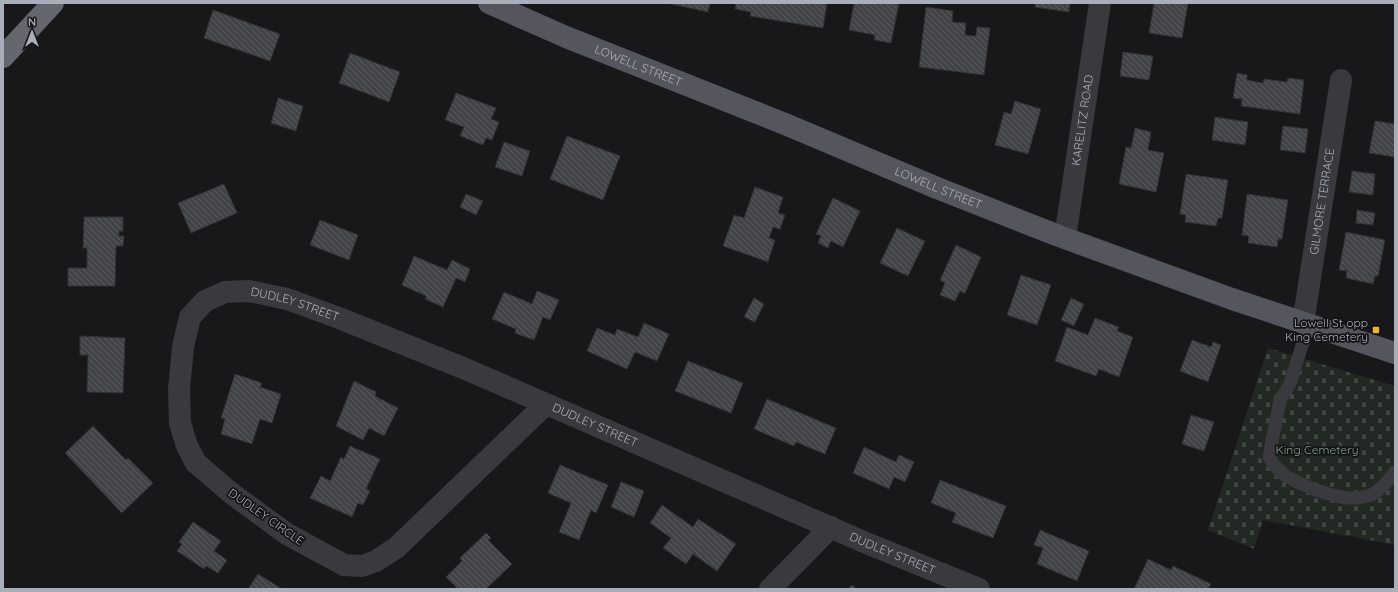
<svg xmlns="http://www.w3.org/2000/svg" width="1398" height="592" viewBox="0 0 1398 592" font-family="Quicksand,sans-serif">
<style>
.cemetery{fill:url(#cemetery-stones)}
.building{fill:url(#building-back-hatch);stroke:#323235}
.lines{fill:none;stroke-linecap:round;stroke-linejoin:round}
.lane{stroke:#39393e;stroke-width:13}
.street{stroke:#39393e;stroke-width:22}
.primary{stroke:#55565d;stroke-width:22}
.highway{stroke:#65676f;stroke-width:22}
.poi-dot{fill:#eab33f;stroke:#131214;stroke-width:1.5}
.labels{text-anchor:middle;stroke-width:3.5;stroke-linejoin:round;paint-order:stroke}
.street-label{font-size:12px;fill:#aaaeb9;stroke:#131214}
.poi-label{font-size:12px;fill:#aaaeb9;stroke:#131214;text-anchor:end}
.park-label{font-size:12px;fill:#82a385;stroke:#131214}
</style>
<defs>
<pattern id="cemetery-stones" width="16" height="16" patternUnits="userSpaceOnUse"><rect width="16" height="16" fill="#222923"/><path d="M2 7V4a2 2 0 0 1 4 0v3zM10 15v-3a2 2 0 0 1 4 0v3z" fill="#3f4641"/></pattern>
<pattern id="building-back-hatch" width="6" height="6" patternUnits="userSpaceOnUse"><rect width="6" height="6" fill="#424346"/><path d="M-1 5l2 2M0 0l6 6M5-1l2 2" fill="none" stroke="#5b5c5f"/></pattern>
</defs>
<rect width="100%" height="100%" fill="#181719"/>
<polygon class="cemetery" points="1268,348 1395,386 1395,545 1263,520 1254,549 1208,530"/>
<g class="building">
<polygon points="667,3 710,3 708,12"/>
<polygon points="736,3 827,3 823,28 750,16 751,12 735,9"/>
<polygon points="854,3 899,3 891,43 874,40 875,35 849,30"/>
<polygon points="1036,3 1070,3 1069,12 1035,7"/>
<polygon points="1154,3 1188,3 1182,38 1149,33"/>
<polygon points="926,7 953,11 952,22 966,23 965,35 976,36 977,27 990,28 984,75 919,67"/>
<polygon points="213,10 280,34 270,61 204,38"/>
<polygon points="1123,52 1153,56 1149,80 1120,76"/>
<polygon points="350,53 400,72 389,102 339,83"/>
<polygon points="1237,73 1247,75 1247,80 1263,83 1264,79 1287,82 1288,78 1304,80 1300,114 1241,106 1242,99 1233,98"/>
<polygon points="456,93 496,108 491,119 499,122 492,140 486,138 483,145 460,136 464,127 445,120"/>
<polygon points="278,98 303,106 296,131 271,123"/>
<polygon points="1015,101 1041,109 1028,154 995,145 1004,112 1011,114"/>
<polygon points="1215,117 1248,122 1245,145 1212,140"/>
<polygon points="1375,121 1395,124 1395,157 1369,153"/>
<polygon points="1283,126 1308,129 1305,153 1280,150"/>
<polygon points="1135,128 1151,132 1148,150 1164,153 1156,192 1119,184 1126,147 1131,148"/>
<polygon points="567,136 620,156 603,200 550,179"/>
<polygon points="504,142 530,151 522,176 495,167"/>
<polygon points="1352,171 1375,174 1373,195 1349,192"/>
<polygon points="1186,174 1228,180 1222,218 1218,218 1216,226 1185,222 1186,215 1180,214"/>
<polygon points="224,184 237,213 191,233 178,203"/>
<polygon points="755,187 783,197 778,213 785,215 780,229 773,227 769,238 775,240 768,262 723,246 734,215 744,218"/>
<polygon points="466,194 483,201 476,215 460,207"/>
<polygon points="1247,194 1288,200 1282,239 1278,239 1277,247 1248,243 1249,236 1242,235"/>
<polygon points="833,198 860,211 843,247 831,241 828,248 818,243 821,236 816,234"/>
<polygon points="1357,210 1375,213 1373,225 1356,223"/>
<polygon points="84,217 123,217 123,231 119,231 119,236 124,236 123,246 116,246 115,286 68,286 68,268 87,268 87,248 83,248"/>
<polygon points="320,220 358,235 349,260 310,245"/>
<polygon points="897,228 925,241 908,276 880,263"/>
<polygon points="1346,232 1385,240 1378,276 1375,276 1373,284 1346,278 1347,271 1339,270"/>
<polygon points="956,245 981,257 965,293 960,291 955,301 940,295 945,283 940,280"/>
<polygon points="414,256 447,270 452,260 470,269 465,282 456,278 443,307 425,299 426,296 402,285"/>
<polygon points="1021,275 1051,285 1037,325 1007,315"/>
<polygon points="537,291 559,300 550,320 543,317 534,340 515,333 516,329 492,319 504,292 532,304"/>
<polygon points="754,298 764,304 755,322 744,317"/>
<polygon points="1071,298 1084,304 1074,326 1061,320"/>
<polygon points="1095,318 1119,327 1117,331 1133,337 1119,377 1099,369 1096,376 1055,361 1067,327 1088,335"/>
<polygon points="644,323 669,334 657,361 635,352 627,369 587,351 597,328 615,335 617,329 638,337"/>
<polygon points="80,336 125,338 123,393 87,392 88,355 80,355"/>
<polygon points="1192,340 1211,347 1213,342 1221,345 1208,382 1180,371"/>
<polygon points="688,361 743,383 731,413 675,391"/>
<polygon points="235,374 262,383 260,387 281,394 272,423 260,419 252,444 221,434 225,419 221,418"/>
<polygon points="354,381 376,392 375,396 398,408 384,436 369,428 363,440 336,426"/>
<polygon points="767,399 836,428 825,454 796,442 794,446 754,429"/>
<polygon points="1191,415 1214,422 1204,451 1182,444"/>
<polygon points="93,426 126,460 128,458 153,483 122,513 65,453"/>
<polygon points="350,446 380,459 366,489 370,491 363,505 358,503 352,517 310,498 321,476 330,481 341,457 344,459"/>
<polygon points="864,447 896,462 899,455 914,462 905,482 894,477 889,489 853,473"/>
<polygon points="560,465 608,485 596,513 591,510 579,540 559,532 571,503 548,493"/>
<polygon points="940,480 1006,506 993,538 952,522 956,513 931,503"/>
<polygon points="621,482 644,491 634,517 611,507"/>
<polygon points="662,505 693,527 698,519 736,544 717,571 693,554 686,564 663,548 671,538 650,523"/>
<polygon points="193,522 221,541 214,551 227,560 218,573 206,566 204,569 177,551 182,544 179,542"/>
<polygon points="1040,530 1089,551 1077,581 1037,564 1043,548 1034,545"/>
<polygon points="486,533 491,538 488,540 512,564 486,589 455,589 456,587 446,577 462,561 460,558"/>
<polygon points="1148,559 1171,570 1173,566 1211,584 1208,589 1134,589"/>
<polygon points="258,574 282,589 248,589"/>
<polygon points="852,585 857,589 848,589"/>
</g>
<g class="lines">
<path class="lane" d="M 1309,325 L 1296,364 L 1290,384 L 1280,400 L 1269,457 C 1273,463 1277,470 1283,474 C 1297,484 1332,497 1349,498 C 1354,499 1369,496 1373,494 C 1382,489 1389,480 1395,472"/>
<g class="street">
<path id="s1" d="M 1065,238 L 1100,3"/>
<path id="s2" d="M 1303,323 L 1341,80"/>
<path id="s3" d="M 546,404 L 396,548 L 376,561 L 362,566 L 344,565 L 287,534 L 231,493 L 196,463 L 187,446 L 180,423 L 179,389 L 183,347 L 190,317 L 205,301 L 225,292 L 249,291 L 287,299 L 339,318 L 468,370 L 864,542 L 979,589"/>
<polyline points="770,589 831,527"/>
</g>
<path class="primary" id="s4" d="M 489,3 L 566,37 L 785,124 L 937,188 L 1059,236 L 1232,299 L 1395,353"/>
<polyline class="highway" points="3,57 53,3"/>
</g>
<rect class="poi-dot" x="1372" y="326" width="8" height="8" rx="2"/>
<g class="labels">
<g class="street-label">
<text dy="4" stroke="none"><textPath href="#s4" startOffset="162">LOWELL STREET</textPath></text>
<text dy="4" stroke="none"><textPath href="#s1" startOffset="119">KARELITZ ROAD</textPath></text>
<text dy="4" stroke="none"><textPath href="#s4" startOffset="486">LOWELL STREET</textPath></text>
<text dy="4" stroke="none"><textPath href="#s2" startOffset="123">GILMORE TERRACE</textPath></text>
<text dy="4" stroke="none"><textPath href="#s3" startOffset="711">DUDLEY STREET</textPath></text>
<text dy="4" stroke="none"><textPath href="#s3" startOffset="1035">DUDLEY STREET</textPath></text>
<text transform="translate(266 517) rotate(35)" y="4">DUDLEY CIRCLE</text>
<text dy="4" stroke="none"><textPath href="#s3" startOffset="1359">DUDLEY STREET</textPath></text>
</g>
<g class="poi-label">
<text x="1368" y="327">Lowell St opp<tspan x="1368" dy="14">King Cemetery</tspan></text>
</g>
<g class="park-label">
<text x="1317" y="454">King Cemetery</text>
</g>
</g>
<rect width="1398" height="592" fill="none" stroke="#aaaeb9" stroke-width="8"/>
<g transform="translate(32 32)" stroke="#131214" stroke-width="3" paint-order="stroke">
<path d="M0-3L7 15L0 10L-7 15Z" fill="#aaaeb9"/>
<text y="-6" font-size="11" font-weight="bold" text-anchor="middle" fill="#aaaeb9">N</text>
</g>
</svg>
